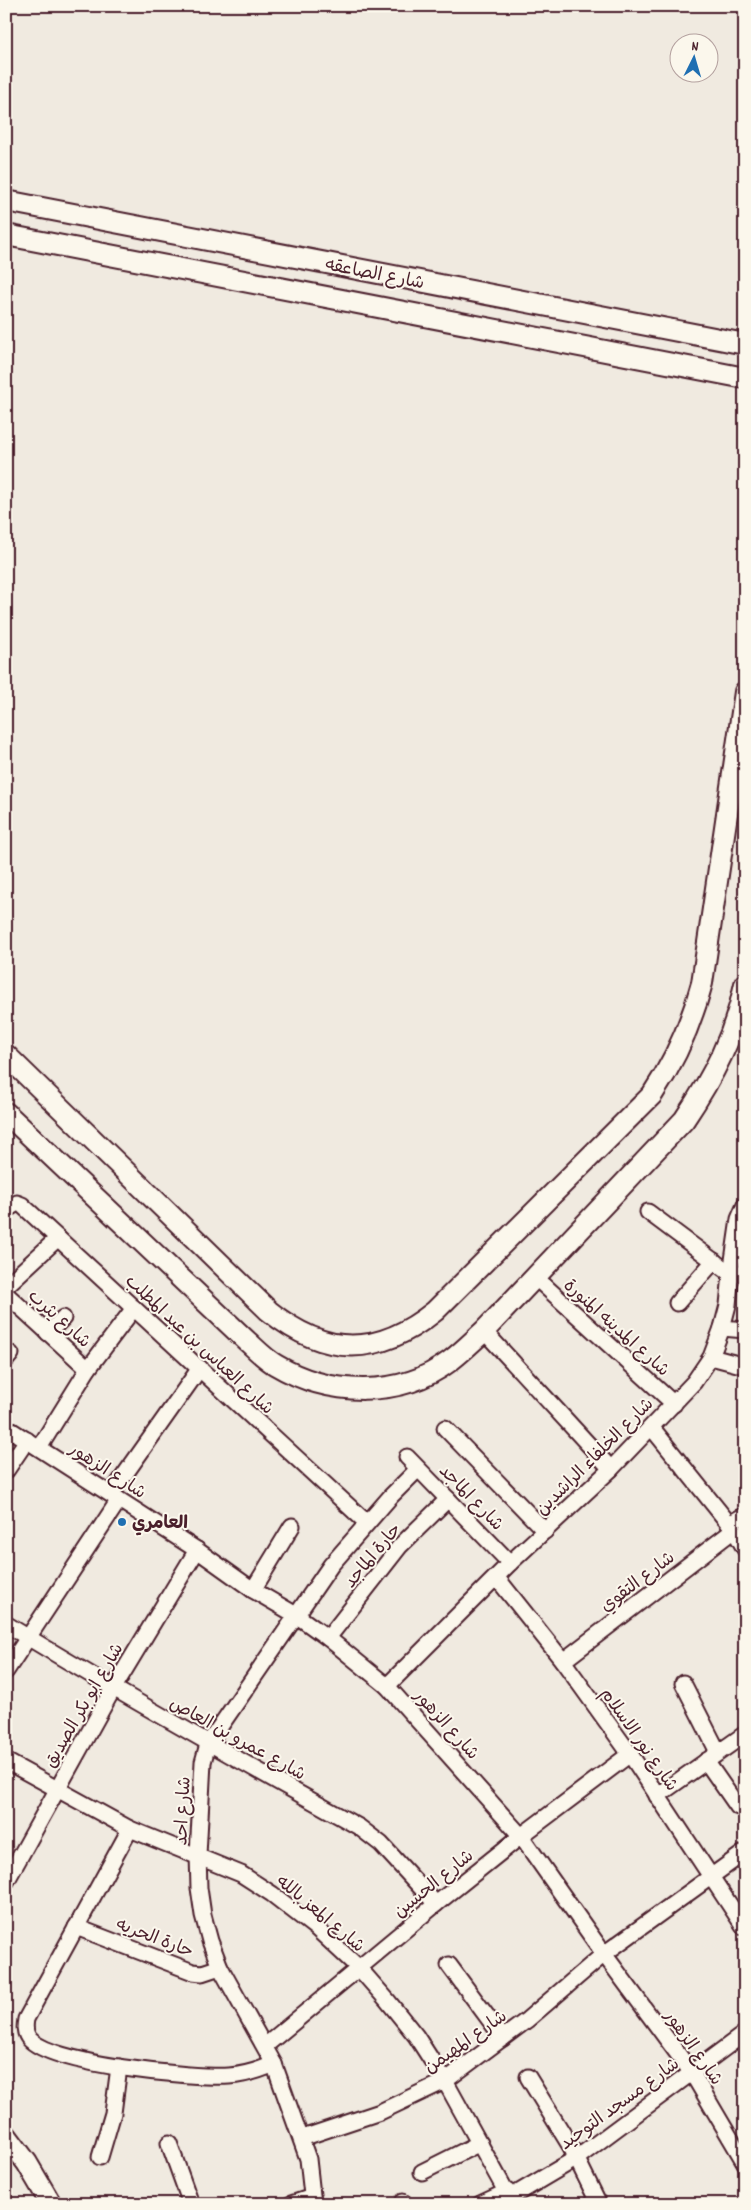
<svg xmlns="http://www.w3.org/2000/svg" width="751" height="2210" viewBox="0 0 751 2210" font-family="Dekko,'Playpen Sans Arabic',sans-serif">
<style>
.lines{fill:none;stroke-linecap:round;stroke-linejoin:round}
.minor-casing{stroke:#4a1f2b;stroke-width:19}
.tertiary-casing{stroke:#4a1f2b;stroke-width:24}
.minor{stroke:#fbf7ec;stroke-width:15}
.tertiary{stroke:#fbf7ec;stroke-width:20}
.poi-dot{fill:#1f6fb2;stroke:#fbf7ec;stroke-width:2}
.labels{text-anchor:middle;stroke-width:4;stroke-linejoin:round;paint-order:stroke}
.street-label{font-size:18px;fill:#4a1f2b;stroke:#fbf7ec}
.poi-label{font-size:18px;font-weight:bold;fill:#4a1f2b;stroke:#fbf7ec;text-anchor:start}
</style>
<rect width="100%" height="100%" fill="#f0eae0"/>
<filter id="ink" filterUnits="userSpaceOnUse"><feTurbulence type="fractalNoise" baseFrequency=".02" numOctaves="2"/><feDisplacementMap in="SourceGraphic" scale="10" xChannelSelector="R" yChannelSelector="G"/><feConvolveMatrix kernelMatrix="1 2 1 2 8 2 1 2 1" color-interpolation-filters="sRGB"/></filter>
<g filter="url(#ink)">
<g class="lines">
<defs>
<g id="minor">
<polyline points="6,1210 17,1203 22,1205 367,1523"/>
<polyline points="648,1212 731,1274 745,1274"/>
<polyline points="535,1277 674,1404"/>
<polyline points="6,1286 58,1238"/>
<polyline points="6,1294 88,1369"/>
<polyline points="677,1303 714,1261"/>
<polyline points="722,1328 745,1330"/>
<polyline points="484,1331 611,1469"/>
<polyline points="48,1333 63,1318"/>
<polyline points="711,1357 745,1366"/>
<polyline points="6,1360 11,1354"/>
<polyline points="6,1427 197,1550 253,1590 296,1615 328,1638 387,1686 521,1836 604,1954 692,2073 745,2163"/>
<polyline points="445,1428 545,1531"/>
<polyline points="652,1428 734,1530 745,1549"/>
<polyline points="39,1448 88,1369 134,1308"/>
<polyline points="407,1457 510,1563"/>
<polyline points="6,1471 27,1440"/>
<polyline points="111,1494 200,1368"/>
<polyline points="729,1524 745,1515"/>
<polyline points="497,1578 563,1661 630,1754 745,1928"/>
<polyline points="253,1590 292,1526"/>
<path d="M 6,1624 C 122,1695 240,1761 359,1827 L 381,1844 L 436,1904"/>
<polyline points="328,1638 400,1546 448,1499"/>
<polyline points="563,1661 734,1530"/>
<polyline points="6,1671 119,1500"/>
<polyline points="683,1683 718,1752"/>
<polyline points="387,1686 510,1563 611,1469 694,1382 711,1357 722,1328 728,1305 731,1274 739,1219 745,1205"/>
<polyline points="6,1761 130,1829 241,1874 272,1894 316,1928 359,1968 387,2000 416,2036 445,2081 513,2204"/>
<polyline points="706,1761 738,1807"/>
<polyline points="657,1796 745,1734"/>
<path d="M 130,1829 L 26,2019 C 25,2025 24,2031 28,2037 C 46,2065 195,2078 229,2076 C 244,2075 260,2070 274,2064"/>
<polyline points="6,1882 113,1689 197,1550"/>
<polyline points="76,1927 193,1972 202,1973 220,1967"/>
<polyline points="449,1965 503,2038"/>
<polyline points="265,2046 436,1904 521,1836 630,1754"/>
<polyline points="528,2077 571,2147 599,2204"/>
<polyline points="302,2138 380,2112 445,2081 527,2020 604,1954 745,1852"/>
<polyline points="169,2143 191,2204"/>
<polyline points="100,2157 113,2113 119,2067"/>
<polyline points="422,2172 480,2143"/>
<polyline points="511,2197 577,2158 745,2033"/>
<polyline points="403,2202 403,2204"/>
<polyline points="291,2204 312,2197"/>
<polyline points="313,2204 308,2159 274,2064 220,1967 210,1941 203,1915 199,1888 198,1855 203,1762 208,1744 331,1565 391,1496 418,1469"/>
<polyline points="480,2204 508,2191"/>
</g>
<g id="tertiary">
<polyline points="6,201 745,344"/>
<polyline points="6,235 745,378"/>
<path d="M 6,1055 L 269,1311 C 326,1357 378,1357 435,1311 L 652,1095 C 676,1059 691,1025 702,983 L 745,692"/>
<path d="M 6,1113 L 247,1341 C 256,1349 265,1359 276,1365 C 328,1396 400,1399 450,1361 C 462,1352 473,1341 484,1331 L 684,1120 C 713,1077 735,1035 745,984"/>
<polyline points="6,2135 27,2163 51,2204"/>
</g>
</defs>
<use href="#minor" class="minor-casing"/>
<use href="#tertiary" class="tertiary-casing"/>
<use href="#minor" class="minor"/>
<use href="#tertiary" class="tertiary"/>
</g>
</g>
<circle class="poi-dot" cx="122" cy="1522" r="5"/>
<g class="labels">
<g class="street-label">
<text transform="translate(375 273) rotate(11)" y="6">شارع الصاعقه</text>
<text transform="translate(60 1318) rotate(42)" y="6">شارع يثرب</text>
<text transform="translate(617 1327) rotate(42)" y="6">شارع المدينه المنورة</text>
<text transform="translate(200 1344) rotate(43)" y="6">شارع العباس بن عبد المطلب</text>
<text transform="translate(594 1456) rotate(-45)" y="6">شارع الخلفاء الراشدين</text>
<text transform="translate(108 1470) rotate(33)" y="6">شارع الزهور</text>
<text transform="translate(472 1497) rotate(46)" y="6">شارع الماجد</text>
<text transform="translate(372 1555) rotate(-50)" y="6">حارة الماجد</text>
<text transform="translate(637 1581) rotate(-37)" y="6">شارع التقوي</text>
<text transform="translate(83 1705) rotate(-60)" y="6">شارع ابو بكر الصديق</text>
<text transform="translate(447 1724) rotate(48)" y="6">شارع الزهور</text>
<text transform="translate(238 1738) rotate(29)" y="6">شارع عمرو بن العاص</text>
<text transform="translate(640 1739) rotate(55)" y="6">شارع نور الاسلام</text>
<text transform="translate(182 1811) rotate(-87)" y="6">شارع احد</text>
<text transform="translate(433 1883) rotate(-39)" y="6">شارع الحسين</text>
<text transform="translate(321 1913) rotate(40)" y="6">شارع المعز بالله</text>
<text transform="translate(155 1937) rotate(21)" y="6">حارة الحريه</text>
<text transform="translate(465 2041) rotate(-35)" y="6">شارع المهيمن</text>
<text transform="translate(694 2047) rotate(55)" y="6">شارع الزهور</text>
<text transform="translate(619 2103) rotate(-36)" y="6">شارع مسجد التوحيد</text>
</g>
<g class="poi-label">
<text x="132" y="1528">العامري</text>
</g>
</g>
<rect width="751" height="2210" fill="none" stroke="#fbf7ec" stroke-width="25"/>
<rect x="12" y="12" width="726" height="2185" fill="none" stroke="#4a1f2b" stroke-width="2" filter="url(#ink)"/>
<g transform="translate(694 58) rotate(5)"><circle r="24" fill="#fbf7ec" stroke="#b4a19f"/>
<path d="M0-4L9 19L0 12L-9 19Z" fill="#1f6fb2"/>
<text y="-8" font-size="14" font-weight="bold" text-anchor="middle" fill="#4a1f2b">N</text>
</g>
</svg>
